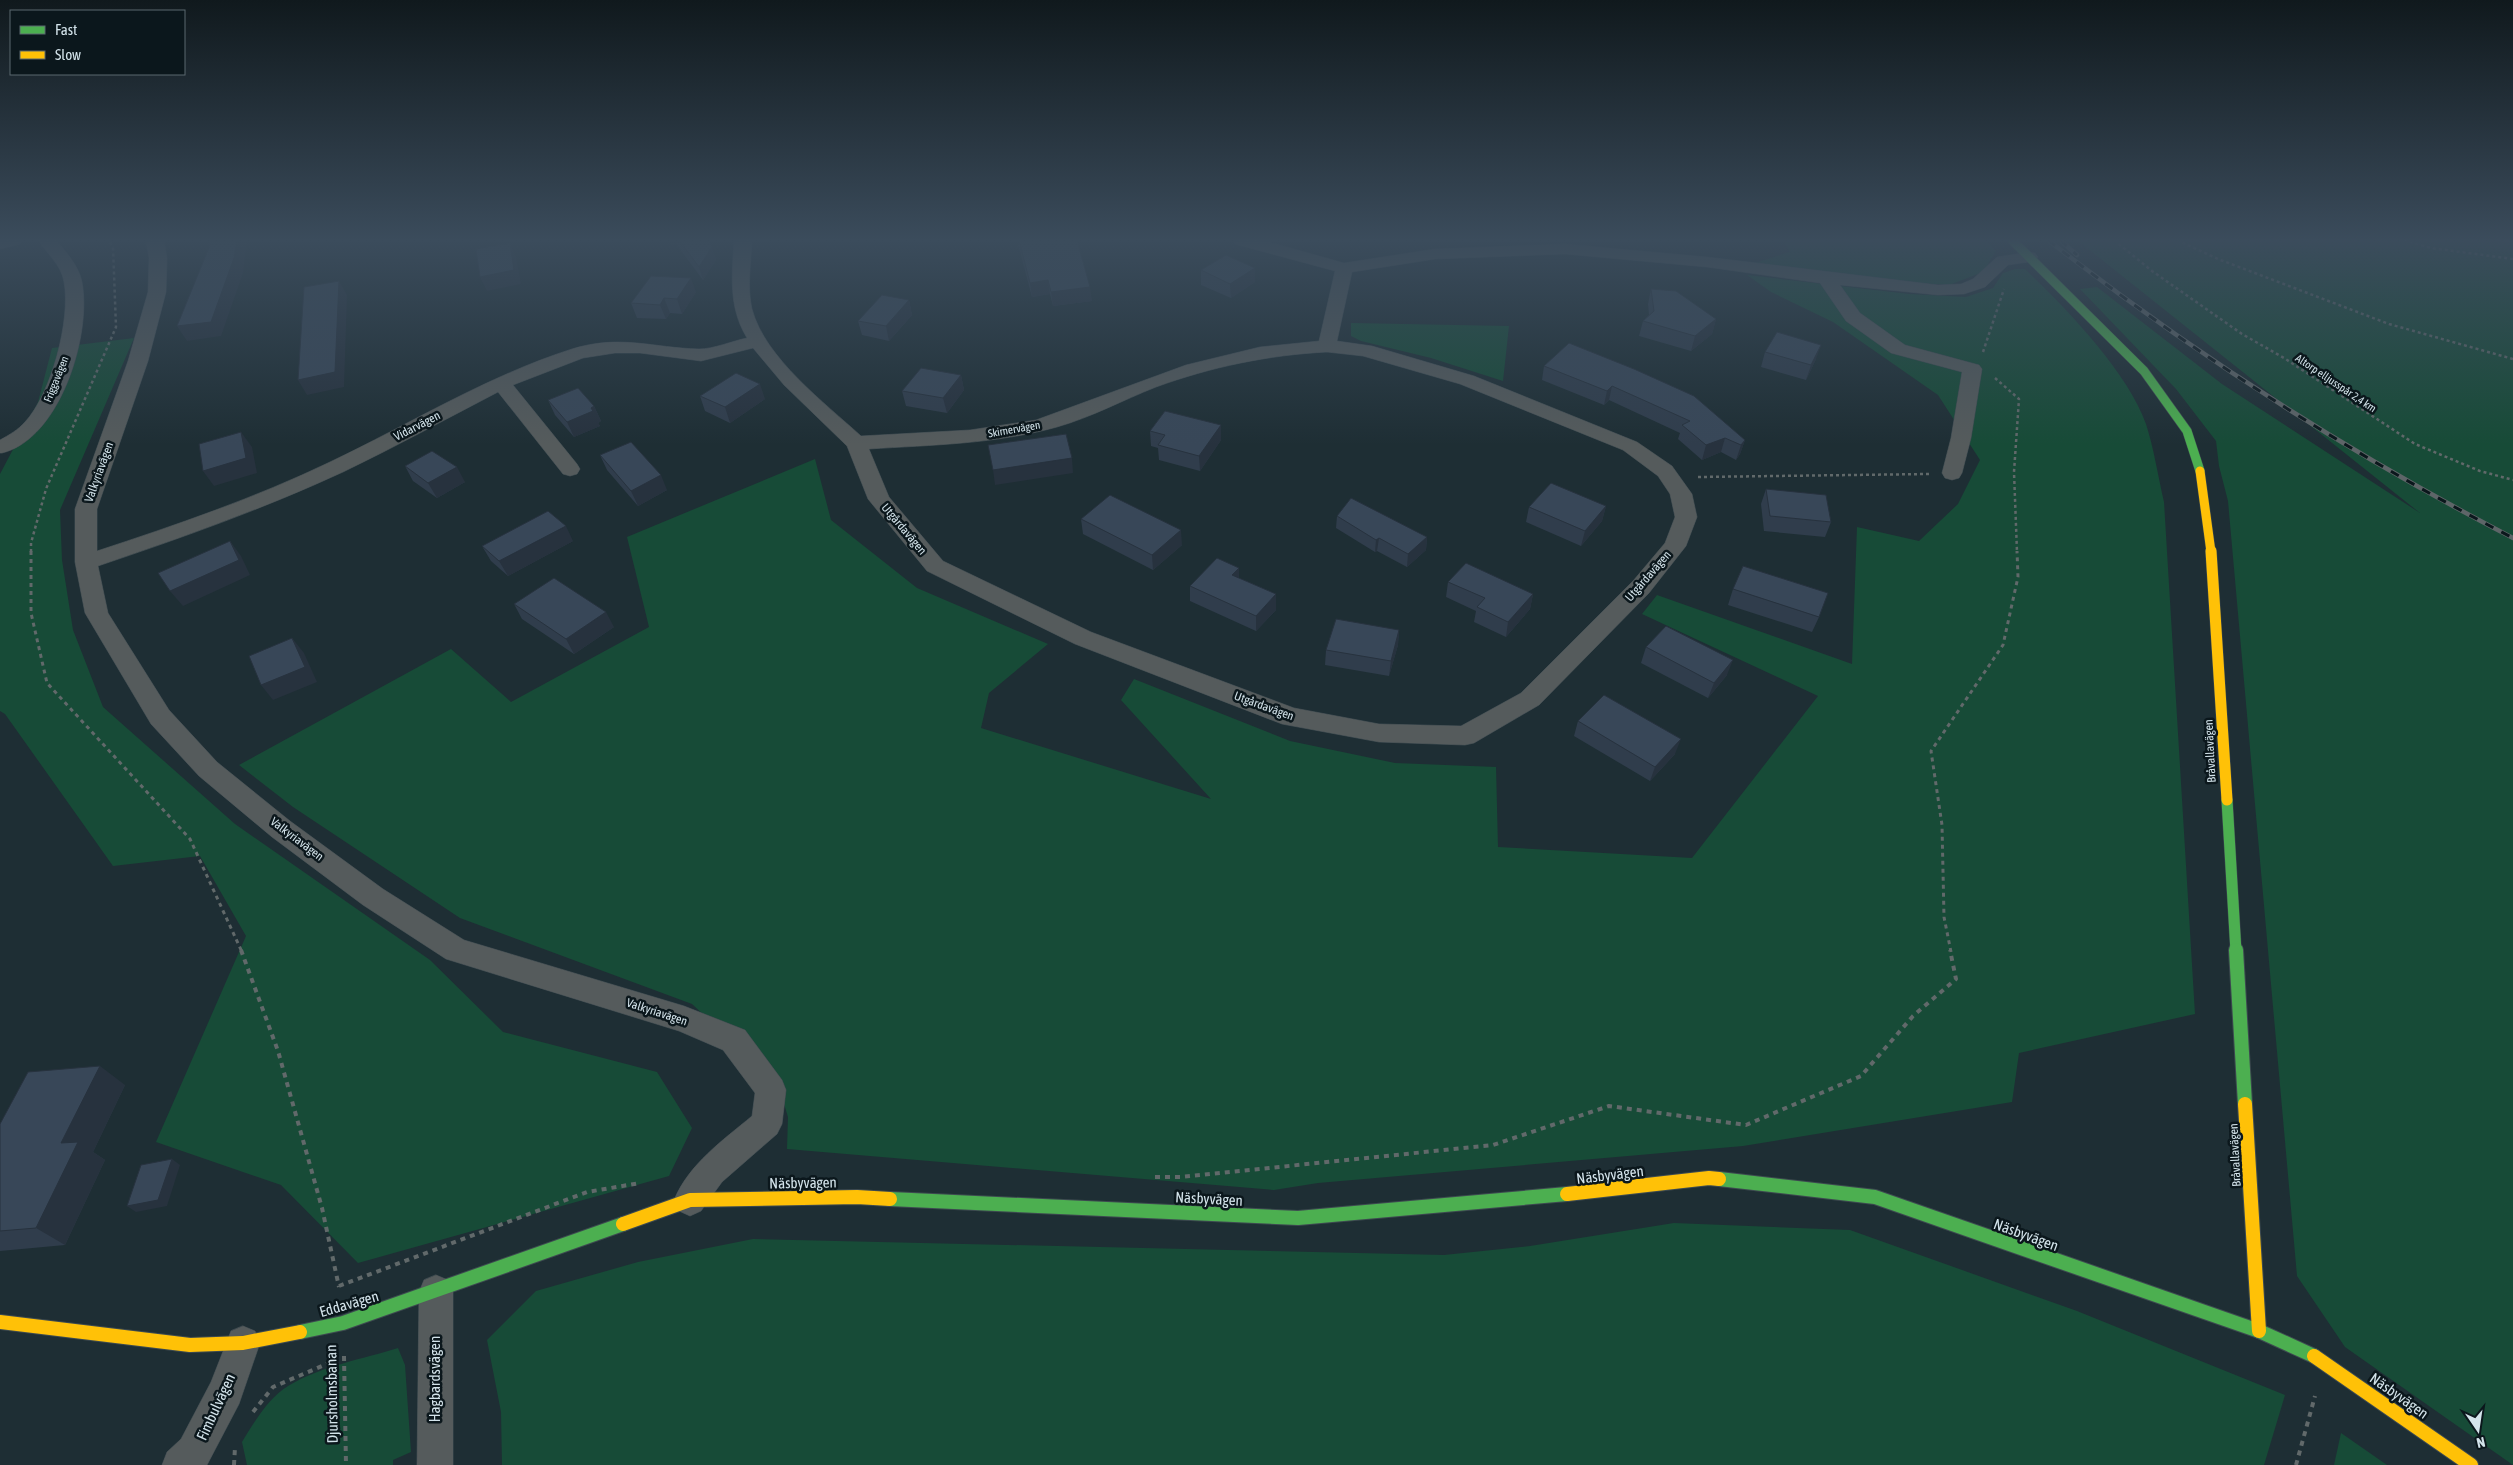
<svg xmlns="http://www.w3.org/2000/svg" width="2513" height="1465" viewBox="0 0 2513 1465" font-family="'Asap Condensed',sans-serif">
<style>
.green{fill:#174b37}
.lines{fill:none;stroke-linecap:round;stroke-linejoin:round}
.street-casing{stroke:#3d4a50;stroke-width:1}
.fast-far2-casing{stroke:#3d4a50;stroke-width:10}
.fast-far1-casing{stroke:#3d4a50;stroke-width:12}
.fast-casing{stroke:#3d4a50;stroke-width:16}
.slow-far2-casing{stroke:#3d4a50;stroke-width:10}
.slow-far1-casing{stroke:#3d4a50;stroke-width:12}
.slow-casing{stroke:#3d4a50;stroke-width:16}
.path-far2{stroke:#61696a;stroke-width:2.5;stroke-dasharray:3 3;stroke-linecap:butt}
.path-far1{stroke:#61696a;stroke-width:3;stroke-dasharray:4 4;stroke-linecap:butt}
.path{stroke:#61696a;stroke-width:4;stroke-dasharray:5 5;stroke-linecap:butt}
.street{fill:#555b5c;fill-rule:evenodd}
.fast-far2{stroke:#4caf50;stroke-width:9}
.fast-far1{stroke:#4caf50;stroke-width:11}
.fast{stroke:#4caf50;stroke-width:14}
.slow-far2{stroke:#ffc107;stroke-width:9}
.slow-far1{stroke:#ffc107;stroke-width:11}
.slow{stroke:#ffc107;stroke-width:14}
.rail-casing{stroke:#5e6568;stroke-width:4.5}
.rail{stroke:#0b171c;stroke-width:3;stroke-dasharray:9;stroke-linecap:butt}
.wall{fill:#303d4c}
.shaded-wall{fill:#27323e}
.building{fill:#384758;stroke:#27323e}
.labels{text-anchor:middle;stroke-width:5;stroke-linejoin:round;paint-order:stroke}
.far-street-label{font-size:11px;fill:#d4e4eb;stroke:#0b171c}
.street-label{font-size:12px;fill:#d4e4eb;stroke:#0b171c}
.near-street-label{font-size:15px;fill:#d4e4eb;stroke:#0b171c}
</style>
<rect width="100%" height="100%" fill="#1e2e34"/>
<g class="green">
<polygon points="1783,240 1985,240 1996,251 1983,272 1949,285 1885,281 1755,263 1790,252"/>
<polygon points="2077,240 2513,240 2513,1465 2345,1347 2297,1276 2228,501 2219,466 2216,441 2176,389 2080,289 2097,287 2222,384 2420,513"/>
<path d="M 2015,269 L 2025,269 C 2065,307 2128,372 2146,424 C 2154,449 2158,476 2164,502 L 2195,1014 L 2019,1053 L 2012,1102 L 1743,1146 L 1318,1183 L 1274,1190 L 787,1149 L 788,1117 L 778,1084 L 692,1004 L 460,918 L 293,807 L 239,765 L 451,649 L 511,702 L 649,627 L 627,537 L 815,459 L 831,520 L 917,588 L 1048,644 L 989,693 L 981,728 L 1211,799 L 1121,700 L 1134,679 L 1290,741 L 1395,763 L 1496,767 L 1498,847 L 1692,858 L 1818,696 L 1642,614 L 1657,595 L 1852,664 L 1857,527 L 1919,541 L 1958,504 L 1980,460 L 1938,395 L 1833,322 L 1771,292 L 1747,275 L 1909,294 L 1966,297 L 1993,288 L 2003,273 Z"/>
<polygon points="1351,323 1509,326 1503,381 1431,358 1361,341 1351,336"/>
<polygon points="134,338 60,510 62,560 73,630 103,707 235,824 430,960 503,1032 657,1072 692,1128 669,1176 358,1263 281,1185 156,1142 246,936 200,856 113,866 5,714 0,711 0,474 38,402 52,348"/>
<polygon points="1674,1223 1850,1230 2077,1311 2285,1395 2264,1465 502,1465 501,1412 487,1340 536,1291 638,1262 753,1239 1444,1255 1530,1246"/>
<path d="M 398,1348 L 405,1365 L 411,1452 L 393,1460 L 393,1465 L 247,1465 L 242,1442 C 253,1424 269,1397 288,1386 C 321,1366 363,1359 398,1348 Z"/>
<polygon points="2341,1433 2387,1465 2334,1465"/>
</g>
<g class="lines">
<defs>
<g id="street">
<polygon points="0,240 22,240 20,244 0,249"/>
<path d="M 38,240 L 56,240 C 66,252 79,266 82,282 C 92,335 60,439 2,453 L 0,453 L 0,440 C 9,435 18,430 25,422 C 51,394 71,320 64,282 C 61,264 47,254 38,240 Z"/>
<path d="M 146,240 L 164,240 L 167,258 L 166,292 L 148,361 L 97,509 L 97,551 C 176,525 255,498 330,462 C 410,424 487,376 572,349 C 621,334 653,348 699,349 C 714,349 732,341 747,338 C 728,307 732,275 734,240 L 752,240 C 751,262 747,288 752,309 C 765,358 825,403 861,436 L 970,430 L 1036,420 L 1186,365 L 1260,347 L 1319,341 L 1335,271 L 1235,244 L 1233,240 L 1262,240 L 1344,263 L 1435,249 L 1565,244 L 1707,257 L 1938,285 L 1961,284 L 1973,279 L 1997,257 L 2029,252 L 2035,253 L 2038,257 L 2035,261 L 2008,265 L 1985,287 L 1964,294 L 1938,295 L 1840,285 L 1860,313 L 1905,345 L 1979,365 L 1982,369 L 1971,438 L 1962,473 L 1959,478 L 1952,480 L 1945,478 L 1942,473 L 1951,438 L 1962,372 L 1891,353 L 1846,321 L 1820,283 L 1707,267 L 1565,254 L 1435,259 L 1352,272 L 1337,341 L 1372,346 L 1474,376 L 1637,442 L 1672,466 L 1692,494 L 1697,517 L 1686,546 L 1649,593 L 1539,705 L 1474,743 L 1465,745 L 1379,742 L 1282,724 L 1075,644 L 927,571 L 868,499 L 847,446 L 784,385 L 753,348 L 701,361 L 640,353 L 615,353 L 583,358 L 513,385 L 577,464 L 580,469 L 577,474 L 570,476 L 563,474 L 498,392 C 446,419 395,447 343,472 C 263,509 181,538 98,566 L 108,613 L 169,710 L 217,762 L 290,821 L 383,889 L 464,940 L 684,1006 L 745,1030 L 782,1080 L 786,1090 L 782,1124 L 777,1134 L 722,1182 L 701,1211 L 690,1216 L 679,1211 L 674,1200 C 689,1164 722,1141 752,1116 L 755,1093 L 723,1050 L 679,1031 L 446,959 L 363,905 L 272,837 L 199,776 L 151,724 L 85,613 L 75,562 L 75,509 L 128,361 L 148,292 L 149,258 ZM 1327,352 L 1363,356 L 1460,384 L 1623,450 L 1658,476 L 1670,494 L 1675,517 L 1665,543 L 1633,581 L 1521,693 L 1461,726 L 1379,724 L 1294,708 L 1091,632 L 943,561 L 889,497 L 869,449 C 932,445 996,444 1057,427 C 1092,417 1123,400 1156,387 C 1211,367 1268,355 1327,352 Z"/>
<polygon points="436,1275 448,1280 453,1292 453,1465 417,1465 419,1292 424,1280"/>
<polygon points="243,1326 255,1331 260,1343 239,1404 207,1465 162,1465 167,1452 181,1439 211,1382 231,1331"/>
</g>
<polyline id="fast-far2" points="2012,240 2144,371 2187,431 2200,471"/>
<polyline id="fast-far1" points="2227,800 2236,952"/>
<g id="fast">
<polyline points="2236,950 2245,1104"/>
<polyline points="1719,1179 1875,1197 2259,1331 2314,1356"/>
<polyline points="890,1199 1298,1218 1567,1194"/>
<polyline points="300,1332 343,1323 623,1224"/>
</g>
<polyline id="slow-far2" points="2200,471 2211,552"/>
<polyline id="slow-far1" points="2211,551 2227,800"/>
<g id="slow">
<polyline points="2245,1104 2259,1331"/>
<polyline points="1567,1194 1709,1178 1719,1179"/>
<polyline points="623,1224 690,1200 857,1197 890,1199"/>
<polyline points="0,1322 190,1345 243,1343 300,1332"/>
<polyline points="2314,1356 2471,1465"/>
</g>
</defs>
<use href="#street" class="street-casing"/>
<use href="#fast-far2" class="fast-far2-casing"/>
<use href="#fast-far1" class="fast-far1-casing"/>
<use href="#fast" class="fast-casing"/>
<use href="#slow-far2" class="slow-far2-casing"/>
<use href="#slow-far1" class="slow-far1-casing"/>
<use href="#slow" class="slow-casing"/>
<g class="path-far2">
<polyline points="2114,240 2152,271 2242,334 2284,358 2415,444 2480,471 2513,480"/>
<polyline points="2177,240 2218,259 2389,324 2513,359"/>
<polyline points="2404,240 2431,248 2513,259"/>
<polyline points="1983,352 2004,289"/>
<polyline points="1995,378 2019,399 2014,472 2017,552"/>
<polyline points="1698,477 1929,474"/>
<polyline points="31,552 31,543 46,489 116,327 113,247 109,240"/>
</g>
<g class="path-far1">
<polyline points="31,551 31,613 47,683 190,839 242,952"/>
<polyline points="1951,952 1944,917 1942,825 1931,751 2003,645 2018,577 2017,551"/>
</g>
<g class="path">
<polyline points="241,950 278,1051 322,1208 339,1287"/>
<polyline points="1155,1177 1181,1177 1493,1145 1609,1106 1746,1125 1861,1076 1913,1016 1956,979 1950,950"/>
<polyline points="339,1286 587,1192 640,1183"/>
<polyline points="344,1356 346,1465"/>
<polyline points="253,1412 273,1387 336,1360"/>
<polyline points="234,1465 235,1447"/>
<polyline points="2296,1465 2315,1396"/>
</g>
<use href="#street" class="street"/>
<use href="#fast-far2" class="fast-far2"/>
<use href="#fast-far1" class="fast-far1"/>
<use href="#fast" class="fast"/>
<use href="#slow-far2" class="slow-far2"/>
<use href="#slow-far1" class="slow-far1"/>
<use href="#slow" class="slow"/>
<defs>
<g id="rail">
<path d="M 2048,240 C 2195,355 2347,452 2513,538"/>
<polyline points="2060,240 2077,255"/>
</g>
</defs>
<use href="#rail" class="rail-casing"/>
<use href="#rail" class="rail"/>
</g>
<g class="wall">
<polygon points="668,240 709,240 716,260 703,280 676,244 672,246"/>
<polygon points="1017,240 1077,240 1092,301 1053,306 1050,294 1032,297"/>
<polygon points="1201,270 1255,282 1231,298 1201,285"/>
<polygon points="1651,289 1716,319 1712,334 1691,351 1639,336 1643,321 1649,315 1648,304"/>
<polygon points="696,292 682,314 670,313 666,319 637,318 631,303"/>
<polygon points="909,300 912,315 889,341 862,335 858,321"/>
<polygon points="1569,343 1745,440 1740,454 1736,460 1721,452 1702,460 1678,439 1680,433 1609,400 1604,405 1542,380 1544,366"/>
<polygon points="1765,352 1816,359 1806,380 1761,367"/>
<polygon points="961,375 964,390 947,413 906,406 902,391"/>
<polygon points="700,396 765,399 730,423 705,411"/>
<polygon points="548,400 594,406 601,421 598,423 600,426 574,437 555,415"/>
<polygon points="1150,431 1221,440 1200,471 1159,460 1158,448 1151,446"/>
<polygon points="600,455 667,490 638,506 607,470"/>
<polygon points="405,466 465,482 437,498 413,481"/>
<polygon points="1766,489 1831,522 1825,537 1764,531 1761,504"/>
<polygon points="1606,506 1602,521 1581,546 1526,522 1529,507"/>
<polygon points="1337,516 1427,537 1426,550 1407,567 1377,551 1375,552 1336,528"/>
<polygon points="1081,519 1182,545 1153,570 1083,534"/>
<polygon points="573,541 508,576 491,561 482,546"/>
<polygon points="1239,568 1239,578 1276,594 1276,610 1256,631 1190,601 1190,586"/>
<polygon points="1448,582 1533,594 1530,609 1506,637 1474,622 1476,611 1446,597"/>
<polygon points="1733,589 1819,617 1812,632 1728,605"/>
<polygon points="514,604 614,627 574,654 522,619"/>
<polygon points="1399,630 1398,645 1389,676 1325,665 1326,650"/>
<polygon points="1646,647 1727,675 1708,698 1641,663"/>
<polygon points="1578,721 1675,754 1650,781 1574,736"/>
<polygon points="125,1085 93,1152 105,1160 65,1245 0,1251 0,1124"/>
</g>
<g class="shaded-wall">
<polygon points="237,240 247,240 243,273 221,336 187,341 177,326"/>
<polygon points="671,240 675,240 676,244 672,246"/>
<polygon points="510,243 516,257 521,284 487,291 480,277"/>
<polygon points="712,247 716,260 703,280 699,267"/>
<polygon points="1255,268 1255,282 1231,298 1230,284"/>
<polygon points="691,278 696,292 682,314 677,299"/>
<polygon points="1048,280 1050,294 1032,297 1030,283"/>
<polygon points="339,281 347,295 344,387 307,395 298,380"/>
<polygon points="1090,287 1092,301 1053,306 1051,292"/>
<polygon points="664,298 670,313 666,319 660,305"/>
<polygon points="909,300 912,315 889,341 886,326"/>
<polygon points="1716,319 1712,334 1691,351 1695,336"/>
<polygon points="1821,345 1816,359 1806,380 1811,365"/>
<polygon points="961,375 964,390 947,413 943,398"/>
<polygon points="760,384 765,399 730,423 725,407"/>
<polygon points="1612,386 1609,400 1604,405 1607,391"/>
<polygon points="594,406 601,421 598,423 600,426 574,437 567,422"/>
<polygon points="1221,425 1221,440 1200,471 1199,456"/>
<polygon points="241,432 252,447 257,473 214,486 203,471"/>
<polygon points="1725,438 1721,452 1702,460 1706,445"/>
<polygon points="1745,440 1740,454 1736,460 1741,445"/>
<polygon points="1072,458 1073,473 995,485 993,470"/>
<polygon points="457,467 465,482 437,498 428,483"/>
<polygon points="661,475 667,490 638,506 631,491"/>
<polygon points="1606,506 1602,521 1581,546 1585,531"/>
<polygon points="566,526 573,541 508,576 499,561"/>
<polygon points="1181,530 1182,545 1153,570 1152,555"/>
<polygon points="1427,537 1426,550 1407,567 1408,554"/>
<polygon points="1379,538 1377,551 1375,552 1376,540"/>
<polygon points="230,541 241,556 250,575 183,606 170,591"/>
<polygon points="1239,568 1239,583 1232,575"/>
<polygon points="1276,594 1276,610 1256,631 1256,616"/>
<polygon points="1533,594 1530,609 1506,637 1508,622"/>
<polygon points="606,612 614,627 574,654 566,639"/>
<polygon points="1399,630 1398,645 1389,676 1391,661"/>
<polygon points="292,638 304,653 317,682 273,700 261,685"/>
<polygon points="1733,660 1727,675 1708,698 1714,683"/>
<polygon points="1681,739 1675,754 1650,781 1655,767"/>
<polygon points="100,1066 125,1085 93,1152 105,1160 65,1245 36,1228 61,1143"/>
<polygon points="172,1159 180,1165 167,1206 136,1212 127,1206"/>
</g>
<g class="building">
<polygon points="208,240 237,240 234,258 211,322 177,326 210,245"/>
<polygon points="679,240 709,240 712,247 699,267"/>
<polygon points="1019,240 1077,240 1090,287 1051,292 1048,280 1030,283"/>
<polygon points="510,243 514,270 480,277 476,249"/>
<polygon points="1226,255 1255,268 1230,284 1201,270"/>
<polygon points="651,276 691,278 677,299 664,298 660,305 631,303"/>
<polygon points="339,281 335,372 298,380 304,287"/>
<polygon points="1651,289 1676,291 1716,319 1695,336 1643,321 1654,311"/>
<polygon points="882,295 909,300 886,326 858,321"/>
<polygon points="1777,332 1821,345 1811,365 1765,352"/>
<polygon points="1569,343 1634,369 1694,396 1745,440 1741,445 1725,438 1706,445 1682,425 1690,421 1612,386 1607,391 1544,366"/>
<polygon points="921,368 961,375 943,398 902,391"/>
<polygon points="736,373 760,384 725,407 700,396"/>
<polygon points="578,388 594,406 591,408 593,411 567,422 548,400"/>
<polygon points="1165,411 1221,425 1199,456 1158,445 1165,435 1150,431"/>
<polygon points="241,432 246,458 203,471 199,444"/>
<polygon points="1066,434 1072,458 993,470 988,445"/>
<polygon points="631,442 661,475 631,491 600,455"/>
<polygon points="432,451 457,467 428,483 405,466"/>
<polygon points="1551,483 1606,506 1585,531 1529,507"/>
<polygon points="1766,489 1826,495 1831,522 1770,516"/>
<polygon points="1110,495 1181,530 1152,555 1081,519"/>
<polygon points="1351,498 1427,537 1408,554 1379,538 1376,540 1337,516"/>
<polygon points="548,511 566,526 499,561 482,546"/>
<polygon points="230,541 239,560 170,591 158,573"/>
<polygon points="1217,558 1239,568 1232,575 1276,594 1256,616 1190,586"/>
<polygon points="1466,563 1533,594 1508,622 1477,607 1485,598 1448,582"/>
<polygon points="1743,566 1828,593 1819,617 1733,589"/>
<polygon points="554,578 606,612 566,639 514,604"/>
<polygon points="1336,619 1399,630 1391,661 1326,650"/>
<polygon points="1666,626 1733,660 1714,683 1646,647"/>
<polygon points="292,638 305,667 261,685 249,656"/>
<polygon points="1604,695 1681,739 1655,767 1578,721"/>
<polygon points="100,1066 61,1143 78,1142 36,1228 0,1231 0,1124 28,1072"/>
<polygon points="172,1159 158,1200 127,1206 141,1165"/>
</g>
<linearGradient id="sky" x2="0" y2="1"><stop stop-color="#10191d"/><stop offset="0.54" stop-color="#3b4c5c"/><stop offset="1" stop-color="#3b4c5c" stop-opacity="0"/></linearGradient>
<rect width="2513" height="445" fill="url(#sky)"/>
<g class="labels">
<g class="far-street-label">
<text transform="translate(56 379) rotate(-68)" y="4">Friggavägen</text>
<text transform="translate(2336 383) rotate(34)" y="4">Altorp elljusspår 2,4 km</text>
<text transform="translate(1014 429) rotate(-10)" y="4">Skirnervägen</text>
</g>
<g class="street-label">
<text transform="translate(417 426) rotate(-27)" y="4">Vidarvägen</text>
<text transform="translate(99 472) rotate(-70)" y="4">Valkyriavägen</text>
<text transform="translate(904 529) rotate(50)" y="4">Utgårdavägen</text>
<text transform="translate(1648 576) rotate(-49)" y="4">Utgårdavägen</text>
<text transform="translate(1264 706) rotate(20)" y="4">Utgårdavägen</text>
<text transform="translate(2210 751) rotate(-93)" y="4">Bråvallavägen</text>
<text transform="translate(297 839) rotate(37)" y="4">Valkyriavägen</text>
<text transform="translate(657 1012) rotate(18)" y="4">Valkyriavägen</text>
<text transform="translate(2235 1155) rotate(-93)" y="4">Bråvallavägen</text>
</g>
<g class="near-street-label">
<text transform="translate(1610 1175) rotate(-7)" y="5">Näsbyvägen</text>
<text transform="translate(803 1183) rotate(-1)" y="5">Näsbyvägen</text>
<text transform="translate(1209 1199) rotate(3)" y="5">Näsbyvägen</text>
<text transform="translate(2026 1235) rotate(20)" y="5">Näsbyvägen</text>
<text transform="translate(349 1304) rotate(-16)" y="5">Eddavägen</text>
<text transform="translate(435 1379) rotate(-90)" y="5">Hagbardsvägen</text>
<text transform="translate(332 1394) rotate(-91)" y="5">Djursholmsbanan</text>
<text transform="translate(2399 1396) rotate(35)" y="5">Näsbyvägen</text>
<text transform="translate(216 1407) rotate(-65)" y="5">Fimbulvägen</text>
</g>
</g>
<rect x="10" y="10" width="175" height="65" fill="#0b171c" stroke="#5b696f"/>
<rect x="20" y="26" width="25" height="8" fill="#4caf50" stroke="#5b696f"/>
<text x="55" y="35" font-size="15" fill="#d4e4eb">Fast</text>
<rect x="20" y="51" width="25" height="8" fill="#ffc107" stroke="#5b696f"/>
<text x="55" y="60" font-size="15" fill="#d4e4eb">Slow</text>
<g transform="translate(2478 1430) rotate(167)" stroke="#0b171c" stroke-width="4" paint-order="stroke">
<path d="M0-4L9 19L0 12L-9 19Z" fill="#d4e4eb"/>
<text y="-8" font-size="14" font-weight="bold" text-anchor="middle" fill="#d4e4eb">N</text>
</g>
</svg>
